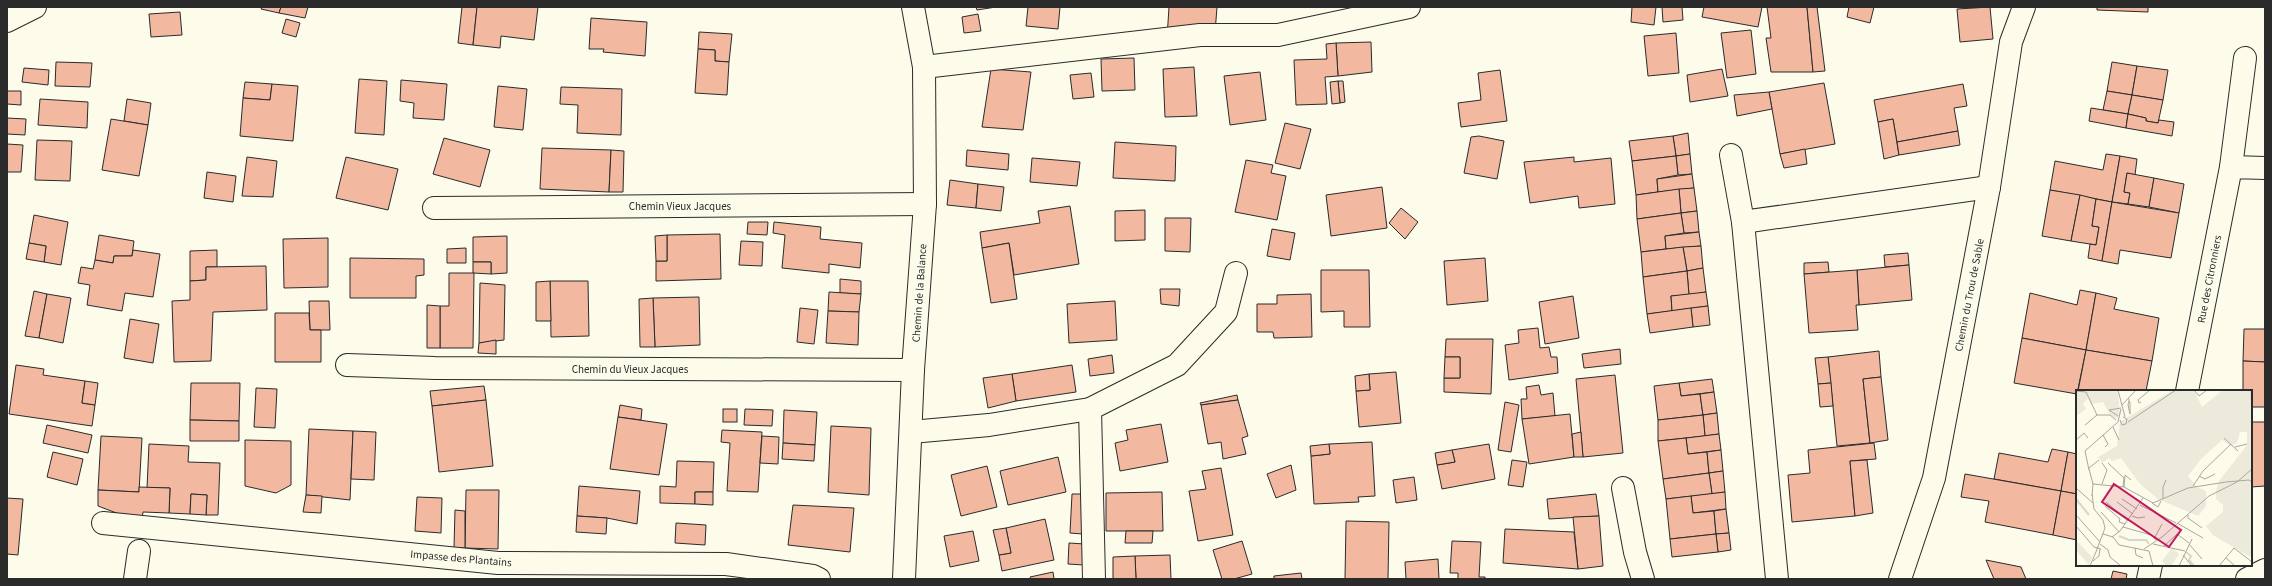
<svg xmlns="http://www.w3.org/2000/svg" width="2272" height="586" viewBox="0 0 2272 586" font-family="'Source Sans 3',sans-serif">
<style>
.building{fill:#f2b8a0;stroke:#2b2b2b}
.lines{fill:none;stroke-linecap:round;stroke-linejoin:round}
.minor-casing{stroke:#2b2b2b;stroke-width:24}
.major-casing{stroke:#2b2b2b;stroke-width:24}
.minor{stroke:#fdfbea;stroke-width:22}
.major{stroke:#fdfbea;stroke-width:22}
.labels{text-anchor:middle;stroke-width:3;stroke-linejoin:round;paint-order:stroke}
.street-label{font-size:11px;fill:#2b2b2b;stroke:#fdfbea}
.inset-river{fill:none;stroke:#d8d7c9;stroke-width:2}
.inset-road{fill:none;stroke:#a9a89e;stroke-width:1}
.view{fill:#c2185b;fill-opacity:0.15;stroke:#c2185b;stroke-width:2}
.inset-edge{fill:none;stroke:#2b2b2b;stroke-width:2}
</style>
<rect width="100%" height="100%" fill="#fdfbea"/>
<g class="building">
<polygon points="262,7 281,7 279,13 261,9"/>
<polygon points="281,7 308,7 305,18 279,13"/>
<polygon points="462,7 477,7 473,45 458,43"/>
<polygon points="477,7 538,7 534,40 501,36 500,48 473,45"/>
<polygon points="976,7 996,7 977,10"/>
<polygon points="1028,7 1060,7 1058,29 1026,26"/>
<polygon points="1169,7 1217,7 1215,33 1167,38"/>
<polygon points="1632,7 1656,7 1654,25 1631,22"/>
<polygon points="1662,7 1682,7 1683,20 1663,22"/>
<polygon points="1704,7 1762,7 1758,27 1702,17"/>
<polygon points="1767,7 1807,7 1813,72 1771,72 1766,38 1771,38"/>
<polygon points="1807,7 1817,7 1825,71 1813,72"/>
<polygon points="1849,7 1874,7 1870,23 1847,17"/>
<polygon points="1990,7 1993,39 1960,42 1957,9"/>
<polygon points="2097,7 2148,7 2148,12 2097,10"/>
<polygon points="180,12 182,35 151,37 149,14"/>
<polygon points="978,14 981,31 964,33 962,17"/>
<polygon points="591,18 647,22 645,56 603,52 604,49 589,49"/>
<polygon points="286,19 300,23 296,37 282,33"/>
<polygon points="1751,30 1756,74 1727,78 1721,33"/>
<polygon points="699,32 732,34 729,62 715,61 715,50 698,49"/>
<polygon points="1676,33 1679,73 1648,76 1644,36"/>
<polygon points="1371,42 1372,72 1338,76 1336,43"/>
<polygon points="1336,43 1338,76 1325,77 1327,104 1296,105 1294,60 1327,59 1326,44"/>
<polygon points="698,49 715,50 715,61 729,62 727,95 695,93"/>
<polygon points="1134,58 1135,90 1102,91 1101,59"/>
<polygon points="56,62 92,63 90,87 55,86"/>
<polygon points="2112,62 2137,66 2132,95 2107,91"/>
<polygon points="2137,66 2168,70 2163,100 2132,95"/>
<polygon points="1194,67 1197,116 1165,117 1163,69"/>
<polygon points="24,68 49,70 48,85 22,82"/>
<polygon points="991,69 1031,72 1023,130 982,127"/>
<polygon points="1722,69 1728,96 1690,102 1687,75"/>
<polygon points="1500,70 1507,121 1461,127 1458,103 1481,100 1478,73"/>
<polygon points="1260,72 1266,120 1230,125 1224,76"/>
<polygon points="1091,73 1094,97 1073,99 1070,75"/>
<polygon points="359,79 387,81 384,135 355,133"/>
<polygon points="401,80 447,84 444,120 413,118 414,103 400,101"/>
<polygon points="1338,81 1343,81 1345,102 1340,103"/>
<polygon points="1338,81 1340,103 1332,104 1330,82"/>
<polygon points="245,82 272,84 270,100 243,98"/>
<polygon points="1824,83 1835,144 1780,154 1769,92"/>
<polygon points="272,84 298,86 293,141 240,136 243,98 270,100"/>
<polygon points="1963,84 1967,106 1954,108 1958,131 1897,142 1893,119 1878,122 1874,100"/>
<polygon points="498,86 527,89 523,130 494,127"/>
<polygon points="561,87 622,89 621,135 577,133 578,105 560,104"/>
<polygon points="7,91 21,91 21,105 7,104"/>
<polygon points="2107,91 2132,95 2128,114 2103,110"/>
<polygon points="1769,92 1772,109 1737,116 1734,95"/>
<polygon points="2132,95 2163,100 2158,123 2146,121 2146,118 2128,114"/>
<polygon points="40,99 88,102 87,128 38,125"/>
<polygon points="127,99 151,103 148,125 124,121"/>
<polygon points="2091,108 2128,114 2126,128 2089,121"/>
<polygon points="2128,114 2146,118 2146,121 2158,123 2159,120 2174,122 2172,136 2126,128"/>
<polygon points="7,118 26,119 25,135 7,134"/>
<polygon points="111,119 148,125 139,176 102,170"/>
<polygon points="1893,119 1899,155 1884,159 1878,122"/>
<polygon points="1285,123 1311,129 1300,169 1275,163"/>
<polygon points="1958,131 1960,145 1899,155 1897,142"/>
<polygon points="1688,133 1690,154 1676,156 1673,136"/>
<polygon points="1479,136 1504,141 1497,179 1464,173 1471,137"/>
<polygon points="1673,136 1676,156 1632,161 1629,141"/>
<polygon points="444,138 490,150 480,187 433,174"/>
<polygon points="37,140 72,141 70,181 35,180"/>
<polygon points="1115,142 1176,146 1175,181 1113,178"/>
<polygon points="7,144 23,145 21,172 7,172"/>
<polygon points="542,148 611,150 609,192 540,189"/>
<polygon points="1805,149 1807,164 1784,168 1780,154"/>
<polygon points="611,150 624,151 623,192 609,192"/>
<polygon points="967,150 1009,154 1008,170 966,166"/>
<polygon points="1690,154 1692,174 1678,175 1676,156"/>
<polygon points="2106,154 2120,156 2112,202 2050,190 2055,161 2103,170"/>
<polygon points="1676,156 1678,175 1657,179 1658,192 1636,195 1632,161"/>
<polygon points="2120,156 2137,159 2135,175 2127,173 2124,192 2130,193 2128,204 2112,202"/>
<polygon points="247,157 277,161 273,197 242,196"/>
<polygon points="346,157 398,169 388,210 336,198"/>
<polygon points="1574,157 1574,162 1611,158 1615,204 1579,208 1578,196 1530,203 1524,162"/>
<polygon points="1032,158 1080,162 1077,186 1030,182"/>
<polygon points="1246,160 1273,165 1271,173 1286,176 1277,220 1235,212"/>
<polygon points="207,172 236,176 233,202 204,198"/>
<polygon points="2127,173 2154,178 2149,207 2128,204 2130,193 2124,192"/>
<polygon points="1692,174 1694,188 1658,192 1657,179"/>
<polygon points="2154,178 2184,184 2179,213 2149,207"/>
<polygon points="950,180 978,184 976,208 947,205"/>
<polygon points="978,184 1004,187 1001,211 976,208"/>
<polygon points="1382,187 1387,228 1331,236 1326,195"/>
<polygon points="1694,188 1697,211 1681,213 1679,189"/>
<polygon points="1679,189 1681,213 1637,219 1636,195"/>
<polygon points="2050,190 2080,195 2071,241 2042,236"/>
<polygon points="2080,195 2096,199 2092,226 2099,227 2096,245 2071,241"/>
<polygon points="2096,199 2112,202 2102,261 2088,258 2090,244 2096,245 2099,227 2092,226"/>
<polygon points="2112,202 2179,213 2171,258 2120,250 2118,264 2102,261"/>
<polygon points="1070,206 1079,264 1014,275 1009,243 982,248 980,232 1040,223 1038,211"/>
<polygon points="1401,208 1418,222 1405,239 1389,223"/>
<polygon points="1145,210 1145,240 1115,241 1115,211"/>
<polygon points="1697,211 1699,232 1684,233 1681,213"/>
<polygon points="1681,213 1684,233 1665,236 1666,249 1641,252 1637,219"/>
<polygon points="34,215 68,222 61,265 44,262 46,246 29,243"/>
<polygon points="1165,218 1191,218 1190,252 1165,251"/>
<polygon points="748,222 768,222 767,235 747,234"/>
<polygon points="774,222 821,227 820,239 862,243 860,268 829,264 829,273 782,268 785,235 773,233"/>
<polygon points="1272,229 1295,233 1290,260 1267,256"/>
<polygon points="1699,232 1701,246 1666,249 1665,236"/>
<polygon points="720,234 721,279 656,281 656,261 667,261 667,235"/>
<polygon points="99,235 134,241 132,256 114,256 113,263 95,260"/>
<polygon points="667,235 667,261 656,261 655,236"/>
<polygon points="507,236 507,273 491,274 491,262 473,262 473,237"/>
<polygon points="328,238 328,287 284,288 283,239"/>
<polygon points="741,241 763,242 762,266 739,265"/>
<polygon points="29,243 46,246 44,262 26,259"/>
<polygon points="1009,243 1017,299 991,303 982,248"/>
<polygon points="1701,246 1703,268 1687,271 1683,247"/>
<polygon points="1683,247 1687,271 1643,277 1641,252"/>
<polygon points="466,248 466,263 447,263 447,249"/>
<polygon points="133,250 160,254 153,297 125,293 122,311 87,305 90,285 78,283 81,267 93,269 95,260 113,263 114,256 132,256"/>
<polygon points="217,250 217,267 206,267 206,280 190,281 190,251"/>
<polygon points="1908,253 1909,265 1885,267 1884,255"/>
<polygon points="350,258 424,259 424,275 416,276 416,298 350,298"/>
<polygon points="1485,258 1488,301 1447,305 1444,261"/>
<polygon points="473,262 491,262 491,274 473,273"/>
<polygon points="1828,262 1829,272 1804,274 1804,263"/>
<polygon points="1909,265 1912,300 1859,305 1857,270"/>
<polygon points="266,266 267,310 213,312 211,361 174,362 172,301 190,300 190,281 206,280 206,267"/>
<polygon points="1703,268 1706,292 1689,295 1687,271"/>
<polygon points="1321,270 1369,270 1370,327 1344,327 1344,311 1321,312"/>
<polygon points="1857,270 1859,305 1856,305 1858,330 1809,333 1804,274"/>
<polygon points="1687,271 1689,295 1671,296 1672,311 1647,314 1643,277"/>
<polygon points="449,273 474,273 473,348 440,348 440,306 449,306"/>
<polygon points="840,279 861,281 861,294 840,293"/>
<polygon points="550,281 588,281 589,336 551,337"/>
<polygon points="550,281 551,321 536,321 536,282"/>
<polygon points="480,283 505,285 504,340 479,343"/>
<polygon points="1160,289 1180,289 1179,306 1161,304"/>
<polygon points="2080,290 2096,293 2086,350 2022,338 2030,293 2077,305"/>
<polygon points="34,291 47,294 39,338 25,336"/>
<polygon points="829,292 861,294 859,312 828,311"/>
<polygon points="1706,292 1708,306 1672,311 1671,296"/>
<polygon points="2096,293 2117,298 2114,309 2159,318 2152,361 2086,350"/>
<polygon points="47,294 71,298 63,343 39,338"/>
<polygon points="1311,294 1312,337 1274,338 1273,332 1257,332 1257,304 1277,304 1277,295"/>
<polygon points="1573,296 1579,338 1545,344 1539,302"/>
<polygon points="699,297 700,345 655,347 653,298"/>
<polygon points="653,298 655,347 640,347 639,299"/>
<polygon points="309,301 329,301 330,330 310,330"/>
<polygon points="1115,301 1117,340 1069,343 1067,304"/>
<polygon points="427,305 440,306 440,348 427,348"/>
<polygon points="1708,306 1710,325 1693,327 1691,308"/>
<polygon points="800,308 818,310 814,344 797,342"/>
<polygon points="1691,308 1693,327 1650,333 1647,314"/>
<polygon points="828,311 859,312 858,345 826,343"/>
<polygon points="275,313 309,313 310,330 321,330 321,362 275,362"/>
<polygon points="130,319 159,324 153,363 124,358"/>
<polygon points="1538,328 1540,348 1549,347 1551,357 1557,357 1558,373 1509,380 1505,345 1519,343 1518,330"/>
<polygon points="2244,329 2265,329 2265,362 2243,361"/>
<polygon points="2022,338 2086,350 2077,394 2014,383"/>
<polygon points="1446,339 1493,339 1491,394 1444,392 1444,378 1460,378 1460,357 1445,357"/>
<polygon points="496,340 496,354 478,353 479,343"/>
<polygon points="1620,349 1621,364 1584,368 1582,354"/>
<polygon points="2086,350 2152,361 2146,391 2078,391"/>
<polygon points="1879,351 1881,377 1863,379 1870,443 1837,446 1828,357"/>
<polygon points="1112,355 1114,373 1090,376 1088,359"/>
<polygon points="1445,357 1460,357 1460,378 1444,378"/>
<polygon points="1828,357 1831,383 1818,384 1815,358"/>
<polygon points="2243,361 2265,362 2265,407 2251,407 2251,391 2243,391"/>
<polygon points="16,365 44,369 43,375 85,381 82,403 95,405 92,426 9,414"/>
<polygon points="1072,365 1076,392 1016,401 1012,374"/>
<polygon points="1396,372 1401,423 1359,427 1356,391 1370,390 1369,374"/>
<polygon points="1012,374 1016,401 988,408 983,378"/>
<polygon points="1369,374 1370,390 1356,391 1355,376"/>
<polygon points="1615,375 1623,453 1583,457 1576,379"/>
<polygon points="1881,377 1888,440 1870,443 1863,379"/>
<polygon points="1712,379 1714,392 1681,396 1679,383"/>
<polygon points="85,381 98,383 95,405 82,403"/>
<polygon points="191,383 240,383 239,421 190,420"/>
<polygon points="1679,383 1681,396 1700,394 1703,415 1658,420 1654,386"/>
<polygon points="1831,383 1833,406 1820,407 1818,384"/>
<polygon points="1539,385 1541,395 1553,393 1555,416 1522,419 1521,399 1527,399 1526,387"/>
<polygon points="484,386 486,400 432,406 430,391"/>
<polygon points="256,388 277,389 275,428 254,427"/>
<polygon points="1714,392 1717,413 1703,415 1700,394"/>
<polygon points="1237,395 1238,400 1201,405 1200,403"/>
<polygon points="486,400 493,466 439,472 432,406"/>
<polygon points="1238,400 1248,436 1242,438 1246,454 1223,459 1221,442 1208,444 1201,405"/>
<polygon points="1505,402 1519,405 1511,452 1498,450"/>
<polygon points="620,405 642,409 641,420 618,417"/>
<rect x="723" y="409" width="14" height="13"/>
<polygon points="745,409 773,410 772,426 744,425"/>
<polygon points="784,410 817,412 815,445 783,443"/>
<polygon points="1717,413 1719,434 1705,436 1703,415"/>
<polygon points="1570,414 1574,457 1529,464 1522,419"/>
<polygon points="1703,415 1705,436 1658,441 1658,420"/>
<polygon points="618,417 667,424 659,475 610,469"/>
<polygon points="190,420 239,421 239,441 190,441"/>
<polygon points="2251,422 2265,422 2265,486 2251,487"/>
<polygon points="1161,424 1168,462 1120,471 1115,443 1128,440 1126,430"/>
<polygon points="47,425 92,435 88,453 43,443"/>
<polygon points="831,426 871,428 869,495 828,492"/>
<polygon points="309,429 353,431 350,500 306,495"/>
<polygon points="722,430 762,432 758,492 727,491 730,443 721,442"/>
<polygon points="353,431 376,432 374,480 351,479"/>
<polygon points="1581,432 1583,457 1574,457 1572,434"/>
<polygon points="1719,434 1721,450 1688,454 1686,438"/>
<polygon points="101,436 142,438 139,492 98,490"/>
<polygon points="762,436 779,437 778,464 760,463"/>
<polygon points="1686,438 1688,454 1707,452 1709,473 1663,479 1658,441"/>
<polygon points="245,440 291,441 291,485 276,493 245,486"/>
<polygon points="1372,442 1375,496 1358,497 1359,502 1314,504 1311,456 1330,454 1329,444"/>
<polygon points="783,443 815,445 814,461 782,459"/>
<polygon points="1874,443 1876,459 1850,461 1855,516 1792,522 1788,475 1810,473 1808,450"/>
<polygon points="149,444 189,446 188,462 220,463 218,515 206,515 207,495 191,494 190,514 169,513 170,488 147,488"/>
<polygon points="1329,444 1330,454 1311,456 1310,446"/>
<polygon points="1489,444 1495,479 1442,489 1437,465 1455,462 1452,450"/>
<polygon points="2052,449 2068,452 2061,491 1994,479 1999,453 2048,462"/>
<polygon points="1452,450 1455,462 1437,465 1435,453"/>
<polygon points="1721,450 1723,471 1709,473 1707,452"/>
<polygon points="53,452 83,459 77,485 47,477"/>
<polygon points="2068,452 2077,454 2077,494 2061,491"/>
<polygon points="1058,457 1066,492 1008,505 1000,471"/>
<polygon points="1512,460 1527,462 1523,487 1508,485"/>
<polygon points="1867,460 1873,513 1855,516 1850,461"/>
<polygon points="677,461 714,462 713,492 695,492 695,504 660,503 660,486 676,487"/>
<polygon points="1291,465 1296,490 1276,498 1267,474"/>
<polygon points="987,466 997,507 961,516 951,475"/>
<polygon points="1221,468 1233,535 1198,541 1189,491 1206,489 1202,471"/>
<polygon points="1723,471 1725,492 1712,494 1709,473"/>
<polygon points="1709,473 1712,494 1666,499 1663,479"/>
<polygon points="1965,474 2061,491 2053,535 1985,522 1989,501 1961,497"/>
<polygon points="1414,477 1417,500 1396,503 1393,480"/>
<polygon points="579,486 640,491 637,524 607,518 577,516"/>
<polygon points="139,487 170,488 169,513 143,512 142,519 127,517 98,506 98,490 139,492"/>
<polygon points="466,490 499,490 498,549 465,548"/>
<polygon points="2061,491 2077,494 2077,540 2053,535"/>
<polygon points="695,492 713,492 713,505 695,504"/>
<polygon points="1162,492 1163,531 1106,531 1106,493"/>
<polygon points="1725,492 1726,509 1693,513 1691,496"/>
<polygon points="191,494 207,495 206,515 190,514"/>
<polygon points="1072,494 1085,494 1083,534 1070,533"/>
<polygon points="1596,494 1599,516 1549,519 1547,499"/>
<polygon points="306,495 322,496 321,513 303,512"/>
<polygon points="1691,496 1693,513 1714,511 1716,534 1670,539 1666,499"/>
<polygon points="417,497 442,498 441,533 415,531"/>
<polygon points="7,498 23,499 18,555 7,554"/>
<polygon points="793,505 854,508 850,552 788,545"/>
<polygon points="1726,509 1729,533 1716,534 1714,511"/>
<polygon points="455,510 465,511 465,548 454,548"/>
<polygon points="577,516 607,518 606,534 576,532"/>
<polygon points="1599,516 1603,566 1578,569 1573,517"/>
<polygon points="1045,519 1054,560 1002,571 999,555 1011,553 1006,528"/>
<polygon points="1346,521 1389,522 1388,579 1345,579"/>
<polygon points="676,523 706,525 705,545 675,543"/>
<polygon points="1006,528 1011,553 999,555 993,530"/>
<polygon points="1505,529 1574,532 1578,569 1503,563"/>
<polygon points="973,531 979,561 950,567 944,536"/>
<polygon points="1126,531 1153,531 1152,543 1125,543"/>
<polygon points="1729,533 1731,550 1718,552 1716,534"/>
<polygon points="1716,534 1718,552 1672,557 1670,539"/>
<polygon points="1242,541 1252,574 1234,579 1222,579 1213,550"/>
<polygon points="1452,541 1481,542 1479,577 1485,577 1485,579 1458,579 1458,573 1450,573"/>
<polygon points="1069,543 1085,544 1084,565 1068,564"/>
<polygon points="1170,555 1171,579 1136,579 1135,556"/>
<polygon points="1135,556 1136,579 1113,579 1113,557"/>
<polygon points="1438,559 1439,579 1406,579 1405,562"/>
<polygon points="1986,560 2021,567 2026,579 1994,579"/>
<polygon points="2113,571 2127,574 2126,579 2111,579"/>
<polygon points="1053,572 1054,579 1031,579 1030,577"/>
<polygon points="1301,573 1302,579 1274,579 1274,576"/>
</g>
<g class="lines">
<defs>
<g id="minor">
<polyline points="924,67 1200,35 1278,35 1409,7"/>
<polyline points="1731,155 1743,222 1777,579"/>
<polyline points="2231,167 2245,58"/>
<polyline points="434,208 925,204"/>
<polyline points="1743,222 1989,187"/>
<polyline points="347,365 435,368 913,370"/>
<polyline points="2187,391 2231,167 2265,168"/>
<polyline points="1090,409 1094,579"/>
<polyline points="911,432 989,425 1090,409 1177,365 1226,312 1236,273"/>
<polyline points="1623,488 1635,552 1643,579"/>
<polyline points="103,523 498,563 726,564 813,576 819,579"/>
<polyline points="135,579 139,551"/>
<polyline points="904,579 913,370 925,204 924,67 913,7"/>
<polyline points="1900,579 1934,478 1989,187 2011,42 2024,7"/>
<polyline points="2148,579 2151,565"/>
<polyline points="2247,579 2265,570"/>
</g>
<polyline id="major" points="7,21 35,7"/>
</defs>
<use href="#minor" class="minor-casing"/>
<use href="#major" class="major-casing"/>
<use href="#minor" class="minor"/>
<use href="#major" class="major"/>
</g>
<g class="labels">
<g class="street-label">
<text x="680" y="210">Chemin Vieux Jacques</text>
<text transform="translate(2209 279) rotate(-79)" y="4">Rue des Citronniers</text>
<text transform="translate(919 293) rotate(-86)" y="4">Chemin de la Balance</text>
<text transform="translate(1969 295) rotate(-79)" y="4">Chemin du Trou de Sable</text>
<text x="630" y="373">Chemin du Vieux Jacques</text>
<text transform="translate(461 558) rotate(5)" y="4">Impasse des Plantains</text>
</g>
</g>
<g transform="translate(2076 390)">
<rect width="176" height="176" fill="#fdfbea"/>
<path d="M 0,0 L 42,0 L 44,26 L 39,28 L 34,25 L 27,12 L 15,14 L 12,8 L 7,14 L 10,19 L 0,26 ZM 97,0 L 118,0 L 126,17 L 147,0 L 176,0 L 176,166 L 174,167 L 137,145 L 130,136 L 147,122 L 147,115 L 140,109 L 140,101 L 143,91 L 171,55 L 171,42 L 164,42 L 161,53 L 155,56 L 146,50 L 125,69 L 112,86 L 121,97 L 130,101 L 130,116 L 122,126 L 82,109 L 64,94 L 45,68 L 36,71 L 33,68 L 26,73 L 22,67 L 41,56 L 44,32 ZM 0,150 L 16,167 L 13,175 L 0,160 ZM 96,158 L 103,164 L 95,176 L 91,176 L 86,171 Z" fill="#ecebdb"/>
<path class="inset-river" d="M 175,0 L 176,19M 0,109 L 13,125M 43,146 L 53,150 L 70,150 L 73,154M 110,162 L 115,166 L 113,170 L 118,176"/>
<path class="inset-road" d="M 42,0 L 49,27M 118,0 L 123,6 L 131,0M 0,1 L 10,2 L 21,25 L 34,25 L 40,30M 52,8 L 53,9 L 53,11 L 54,12 L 54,24 L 52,15 L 53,11M 65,12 L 63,13 L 62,10 L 74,0M 46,15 L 60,0M 42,26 L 33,20 L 45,18M 44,30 L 46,35 L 50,34 L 51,29 L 47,27M 52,32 L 100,0M 9,35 L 21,25M 37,37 L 43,50M 27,45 L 32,54 L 29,57M 148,48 L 162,61M 0,50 L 8,43 L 12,48M 159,57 L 171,54M 32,73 L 48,88 L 47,97M 13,78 L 23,70M 13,79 L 17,94 L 48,97 L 77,113 L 112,98 L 150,92 L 173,90 L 176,92M 13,80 L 9,61 L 42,32 L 45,19M 123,86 L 129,89 L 139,84M 161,92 L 176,79M 26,94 L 31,80 L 26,73M 117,96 L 127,81 L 155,54M 48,97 L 49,85 L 55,90M 0,98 L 17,113M 16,104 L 18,119 L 27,130 L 29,138 L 21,159M 16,106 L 17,93M 46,109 L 61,119M 87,109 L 87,97 L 90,90M 30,112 L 52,131M 41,112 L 57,124M 76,113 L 82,117 L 85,111M 64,115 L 100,133M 29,116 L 44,129 L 43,132 L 49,134M 25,122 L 43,142M 0,125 L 24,152M 112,125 L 112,128 L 126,138M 56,126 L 62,128 L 69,127M 101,133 L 127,148M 0,136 L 18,157 L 25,159M 47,137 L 75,145 L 80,150M 27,144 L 37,147 L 43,155 L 73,161 L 77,176M 36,147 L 44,141 L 67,108M 78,149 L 86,134M 24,154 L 32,160 L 34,167 L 45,176M 77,154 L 109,161M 113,154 L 126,169M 88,156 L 101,144 L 113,153M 59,158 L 60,165 L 67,168M 68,159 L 86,147 L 133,106 L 161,92M 107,165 L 116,176M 150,168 L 159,176M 17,171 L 23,166 L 24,159M 14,176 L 22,157M 103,176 L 116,149M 143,176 L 158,158 L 176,172"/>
<path class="view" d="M 38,94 L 105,140 L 93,157 L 26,112 Z"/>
<rect width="176" height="176" class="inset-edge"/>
</g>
<rect width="2272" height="586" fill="none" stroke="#2b2b2b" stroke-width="16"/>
</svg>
